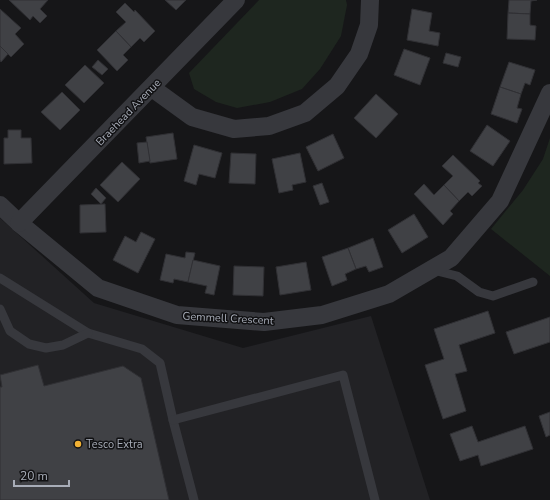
<svg xmlns="http://www.w3.org/2000/svg" width="550" height="500" viewBox="0 0 550 500" font-family="'Nunito Sans',sans-serif">
<style>
.built{fill:#222225}
.green{fill:#1e261f}
.building{fill:#404145;stroke:#303034}
.lines{fill:none;stroke-linecap:round;stroke-linejoin:round}
.lane{stroke:#37383d;stroke-width:9}
.street{stroke:#37383d;stroke-width:18}
.poi-dot{fill:#f2b134;stroke:#111113;stroke-width:1.5}
.labels{text-anchor:middle;stroke-width:3;stroke-linejoin:round;paint-order:stroke}
.street-label{font-size:11px;fill:#a8adb8;stroke:#111113}
.poi-label{font-size:11px;fill:#a8adb8;stroke:#111113;text-anchor:start}
</style>
<rect width="100%" height="100%" fill="#161618"/>
<polygon class="built" points="0,218 94,303 243,348 371,316 430,500 0,500"/>
<g class="green">
<polygon points="259,0 346,0 347,5 341,36 320,69 302,89 270,102 237,108 216,102 194,89 189,73"/>
<polygon points="550,138 550,276 491,229 523,190 543,159"/>
</g>
<g class="building">
<polygon points="9,0 48,0 40,9 47,16 40,23 33,16 30,20"/>
<polygon points="165,0 186,0 176,10"/>
<polygon points="509,0 537,0 531,1 530,14 508,13"/>
<polygon points="125,3 134,12 135,10 155,31 144,42 140,38 131,47 116,31 126,22 116,12"/>
<polygon points="0,9 21,28 15,34 24,44 11,57 0,46"/>
<polygon points="412,9 432,13 429,31 440,33 438,46 407,40"/>
<polygon points="508,13 530,14 530,25 536,26 535,40 507,39"/>
<polygon points="116,31 131,47 123,55 128,60 117,71 97,50"/>
<polygon points="0,46 8,54 1,62 0,60"/>
<polygon points="404,49 430,58 420,85 394,75"/>
<polygon points="446,53 461,57 458,67 443,63"/>
<polygon points="98,60 108,69 102,75 92,67"/>
<polygon points="509,62 535,70 530,85 525,83 521,94 500,87"/>
<polygon points="85,65 104,83 84,103 65,85"/>
<polygon points="500,87 521,94 517,108 522,109 517,123 491,114"/>
<polygon points="62,92 80,110 60,130 41,112"/>
<polygon points="376,94 398,114 376,138 354,118"/>
<polygon points="487,125 510,141 493,166 470,151"/>
<polygon points="8,130 21,130 21,138 31,138 32,163 4,164 4,138 8,138"/>
<polygon points="173,133 177,159 150,163 146,137"/>
<polygon points="333,134 344,158 318,171 306,147"/>
<polygon points="147,142 150,161 139,163 137,143"/>
<polygon points="194,145 222,153 215,178 199,174 196,185 184,181"/>
<polygon points="231,153 256,154 255,184 229,183"/>
<polygon points="300,153 306,182 292,185 293,190 279,193 272,159"/>
<polygon points="453,155 480,181 478,183 482,186 472,196 468,192 459,201 444,185 453,176 442,166"/>
<polygon points="122,162 140,179 118,202 100,185"/>
<polygon points="322,183 329,202 320,205 313,186"/>
<polygon points="424,184 434,195 444,185 459,201 450,211 453,214 443,225 414,194"/>
<polygon points="96,188 106,198 101,204 91,194"/>
<polygon points="105,204 106,232 80,233 80,205"/>
<polygon points="414,214 428,237 402,253 388,230"/>
<polygon points="141,232 155,239 138,273 113,260 125,236 136,242"/>
<polygon points="373,238 383,267 369,272 366,266 356,269 348,248"/>
<polygon points="348,248 356,269 345,274 347,280 332,286 322,257"/>
<polygon points="186,252 195,253 188,282 174,279 173,283 160,280 166,254 185,258"/>
<polygon points="193,260 220,266 214,295 205,293 207,286 188,282"/>
<polygon points="306,262 311,290 280,295 276,267"/>
<polygon points="234,266 264,267 263,296 233,295"/>
<polygon points="488,311 495,333 459,345 467,371 455,374 466,411 443,419 425,365 444,359 434,329"/>
<polygon points="550,317 550,342 514,354 506,332"/>
<polygon points="38,365 44,386 123,366 141,378 169,500 0,500 0,387 2,387 0,375"/>
<polygon points="550,412 550,435 546,437 539,416"/>
<polygon points="472,426 478,442 525,426 533,449 481,466 478,455 460,461 450,434"/>
</g>
<g class="lines">
<g class="lane">
<polyline points="433,270 457,276 479,292 493,296 533,282"/>
<polyline points="0,278 88,333 142,349 160,363 173,420 194,500"/>
<polyline points="0,309 10,331 29,344 46,348 63,345 88,333"/>
<polyline points="173,420 343,375 375,500"/>
</g>
<g class="street">
<polyline points="152,88 192,117 234,129 269,126 305,113 337,86 359,54 369,25 370,0"/>
<polyline points="0,205 19,223 98,288 177,315 264,322 322,315 389,294 451,258 500,201 550,93"/>
<polyline points="19,223 236,0"/>
</g>
</g>
<circle class="poi-dot" cx="78" cy="444" r="4"/>
<g class="labels">
<g class="street-label">
<text transform="translate(128 112) rotate(-46)" y="4">Braehead Avenue</text>
<text transform="translate(228 318) rotate(3)" y="4">Gemmell Crescent</text>
</g>
<g class="poi-label">
<text x="86" y="448">Tesco Extra</text>
</g>
</g>
<path d="M14 480v6h55v-6" fill="none" stroke="#a8adb8" stroke-width="2"/>
<text x="20" y="480" font-size="12" fill="#a8adb8" stroke="#111113" stroke-width="3" paint-order="stroke">20 m</text>
</svg>
